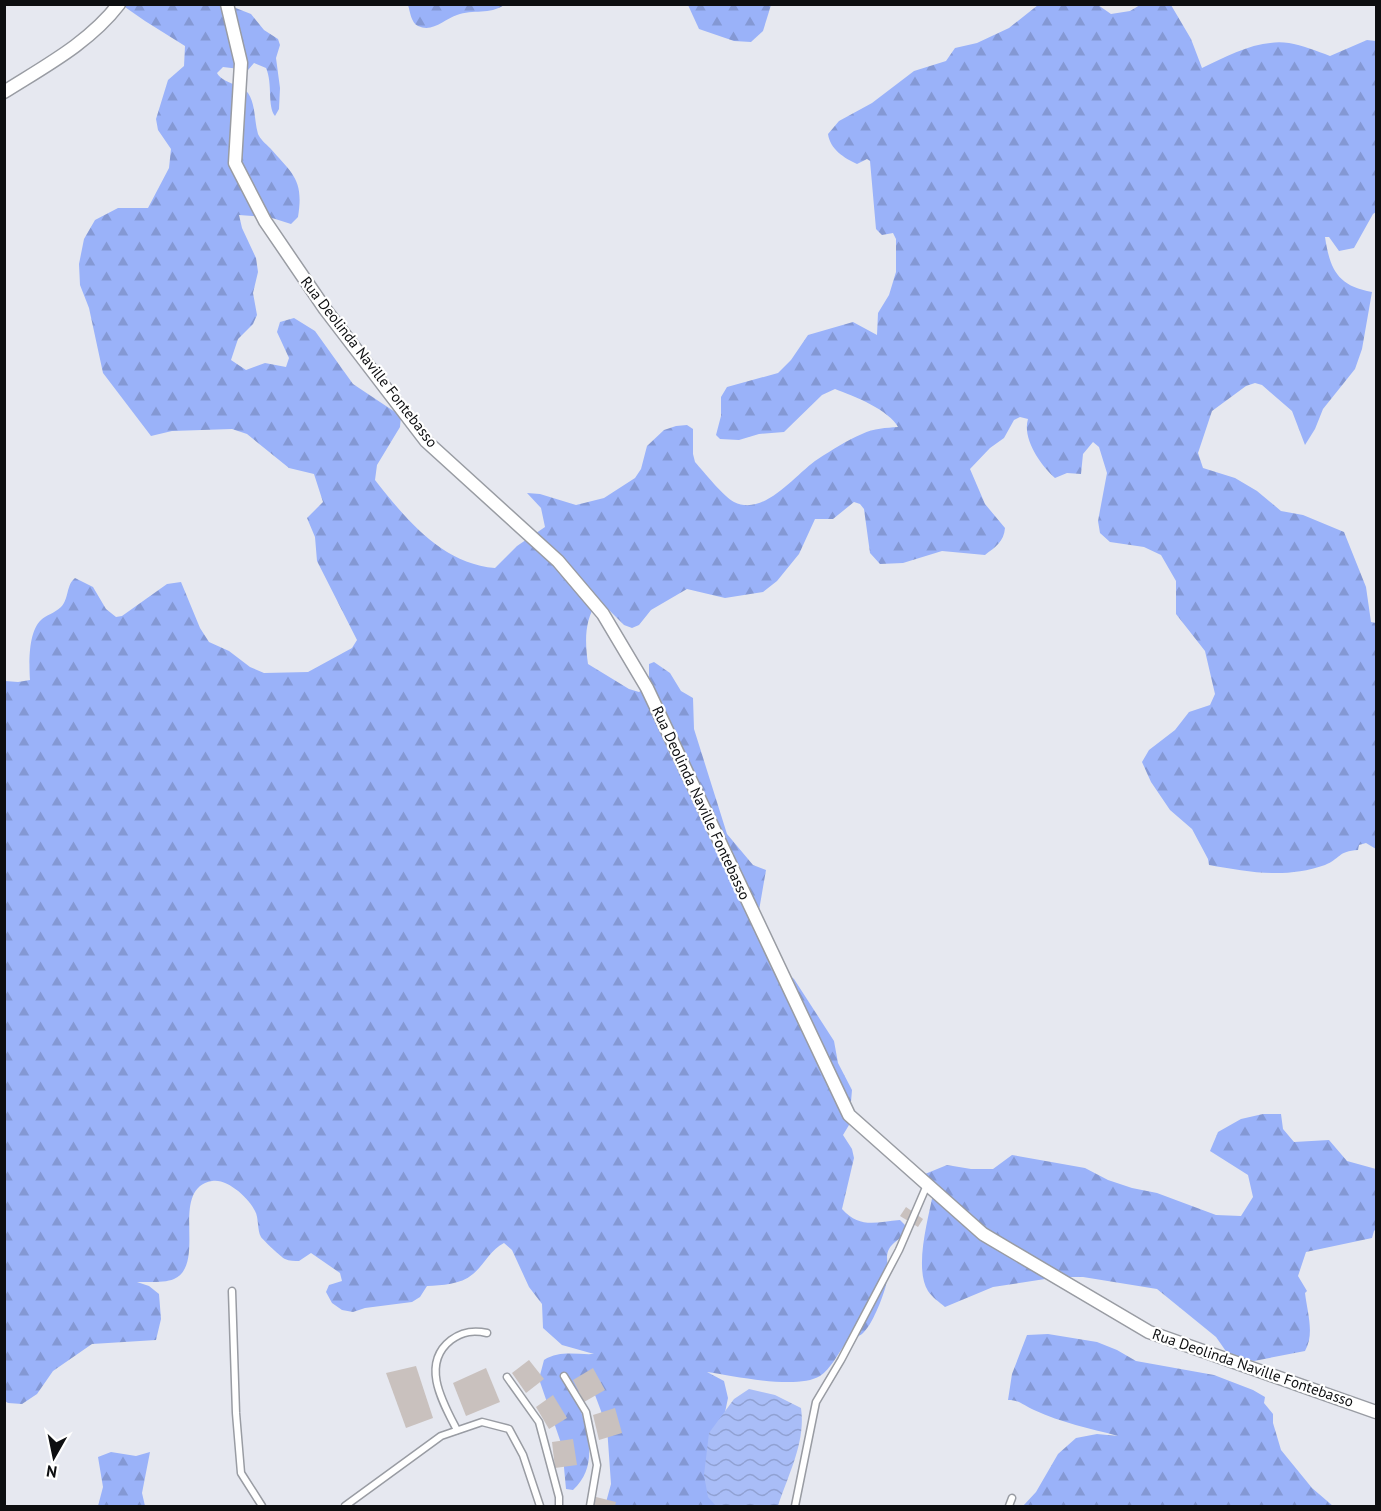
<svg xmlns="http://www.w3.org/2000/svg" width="1381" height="1511" viewBox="0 0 1381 1511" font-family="'PT Sans',sans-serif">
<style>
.forest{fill:url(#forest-firs)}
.water{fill:url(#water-waves)}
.building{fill:#c9c1be}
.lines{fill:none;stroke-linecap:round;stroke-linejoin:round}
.lane-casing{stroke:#999ca3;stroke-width:9}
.street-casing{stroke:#999ca3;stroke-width:15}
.lane{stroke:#fff;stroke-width:6}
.street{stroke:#fff;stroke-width:12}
.labels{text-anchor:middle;stroke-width:4.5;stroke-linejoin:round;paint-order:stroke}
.street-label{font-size:15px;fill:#0d0e10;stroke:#fff}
</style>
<defs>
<pattern id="forest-firs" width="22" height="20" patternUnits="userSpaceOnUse" patternTransform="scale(1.5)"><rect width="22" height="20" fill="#9ab2f9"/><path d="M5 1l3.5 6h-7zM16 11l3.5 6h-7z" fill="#8498d4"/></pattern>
<pattern id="water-waves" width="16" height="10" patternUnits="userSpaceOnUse" patternTransform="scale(1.5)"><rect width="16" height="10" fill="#a9bdf7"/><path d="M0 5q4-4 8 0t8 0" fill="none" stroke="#90a1d3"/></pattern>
</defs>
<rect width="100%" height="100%" fill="#e6e8f0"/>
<g class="forest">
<path d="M 122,5 L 228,5 L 251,14 L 264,30 L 278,39 L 280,45 L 276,58 L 280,88 L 279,109 L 275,116 C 267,106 273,84 266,68 L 254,63 L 248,70 L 223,67 L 217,73 C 223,84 240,83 248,93 C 256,105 254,121 258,134 C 260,139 266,144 270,148 C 293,174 304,180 298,217 L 291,224 L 269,217 L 239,215 L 242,228 L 256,258 L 258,272 L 253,293 L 257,315 L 253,324 L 238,339 L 231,360 L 246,370 L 265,363 L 286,367 L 289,358 L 277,332 L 280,322 L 294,318 L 315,331 L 353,384 L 401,416 L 400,427 L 377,465 L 375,480 C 405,518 442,564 495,568 L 517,546 L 545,527 L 541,508 L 527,493 L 540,494 L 576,505 L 604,498 L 635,478 L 641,469 L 647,446 L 664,430 L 676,426 L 687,425 L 693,429 L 693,454 L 695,462 C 704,472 724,497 734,502 C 765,517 795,474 818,459 C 832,450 847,440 862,434 C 874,428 886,428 898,427 C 889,410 854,396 835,389 L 822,395 L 784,432 L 759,434 L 739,440 L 720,439 L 716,435 L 721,416 L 721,397 L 727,387 L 778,373 L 791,360 L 808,335 L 853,322 L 877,335 L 878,313 L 889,295 L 896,272 L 896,239 L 893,233 L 882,235 L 876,229 L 870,161 L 867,159 L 857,164 C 844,158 830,149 828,134 L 839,121 L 872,103 L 914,71 L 946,61 L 955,48 L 977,43 L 1009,28 L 1038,5 L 1098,5 L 1111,14 L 1130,11 L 1140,5 L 1171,5 L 1191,39 L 1202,68 C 1229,55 1258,39 1289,43 C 1302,45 1317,51 1330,56 L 1367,40 L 1376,41 L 1376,212 L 1373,214 L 1354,248 L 1339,251 L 1329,237 L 1325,237 C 1330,270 1338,286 1372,292 L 1362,349 L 1355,369 L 1323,409 L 1315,429 L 1305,445 L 1292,411 L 1262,385 L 1255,383 L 1246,386 L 1212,411 L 1198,453 L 1203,468 L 1235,478 L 1257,491 L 1281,511 L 1303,515 L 1344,532 L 1366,587 L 1371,622 L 1376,623 L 1376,849 L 1366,843 L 1359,845 L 1358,850 C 1338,851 1340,859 1325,865 C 1285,879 1249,872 1209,865 L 1208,859 L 1192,829 L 1170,810 L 1151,782 L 1142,762 L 1149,750 L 1175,730 L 1189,712 L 1210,705 L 1215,694 L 1205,651 L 1176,614 L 1176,581 L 1161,555 L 1144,547 L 1110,542 L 1100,533 L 1098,521 L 1107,473 L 1099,447 L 1093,442 L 1083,454 L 1081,474 L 1067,473 L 1055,478 C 1040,465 1022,438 1028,419 L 1020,417 L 1014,420 L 1004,438 L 990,448 L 970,469 L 985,504 L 1005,528 C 1004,542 995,547 985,555 L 942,551 L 903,563 L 880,564 L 870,553 L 864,509 L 860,504 L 854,502 L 833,519 L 815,519 L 799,554 L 777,581 L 763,592 L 725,598 L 687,589 L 651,610 L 639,625 L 632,628 L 624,625 L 601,602 L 597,602 C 584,621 585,642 588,664 L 629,689 L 639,692 L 649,685 L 649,664 L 654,662 L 670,673 L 681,691 L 693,698 L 694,729 L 727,834 L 753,865 L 766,870 L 757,922 L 775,963 L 794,979 L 834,1041 L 838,1063 L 852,1090 L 849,1125 L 843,1135 L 852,1149 L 854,1158 L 842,1209 C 860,1229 876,1222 900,1220 L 905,1225 L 907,1234 C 875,1252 893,1259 886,1285 C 883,1297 872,1326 862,1334 C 857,1338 850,1338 846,1343 C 838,1353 831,1369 820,1376 C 797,1390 734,1376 707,1372 L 724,1381 L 728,1398 L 718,1446 L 726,1506 L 605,1506 L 611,1484 L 607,1427 L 595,1395 L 584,1388 L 578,1392 L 577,1398 C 586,1429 601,1464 573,1490 L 566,1489 L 562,1446 L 539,1379 L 544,1360 C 560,1350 577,1355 594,1354 L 562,1345 L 543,1328 L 542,1304 L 529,1287 L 512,1250 L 504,1243 C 490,1250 485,1264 473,1274 C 460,1285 442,1285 427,1286 L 420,1297 L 412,1302 L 365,1308 L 353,1312 L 342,1310 L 332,1303 L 326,1292 L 329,1285 L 342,1281 L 340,1273 L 311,1253 L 299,1261 C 295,1261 289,1261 285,1259 C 281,1257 264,1241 261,1237 C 257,1230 259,1218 255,1211 C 249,1198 227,1178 212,1181 C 168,1189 208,1264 174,1279 C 165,1283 148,1282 137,1282 L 149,1286 L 159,1294 L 161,1319 L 156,1340 L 92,1344 L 53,1371 L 37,1394 L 22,1404 L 8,1403 L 5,1401 L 5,681 L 18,682 L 30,680 C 29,664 28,632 41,620 C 46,615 55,613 61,607 C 69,599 66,585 75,578 L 93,587 L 106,609 L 116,617 L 122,616 L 167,584 L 181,582 L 200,628 L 209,642 L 229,651 L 250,667 L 264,673 L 308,672 L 352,648 L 357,640 L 317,561 L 315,537 L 307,518 L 323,502 L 314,474 L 289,468 L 247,434 L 232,429 L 172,431 L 151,436 L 103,373 L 89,308 L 80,285 L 79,264 L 84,239 L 95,220 L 118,208 L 148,208 L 169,168 L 171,149 L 158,130 L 156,119 L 168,80 L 184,66 L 185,46 L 145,21 Z"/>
<path d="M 408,5 L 408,4 L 504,5 C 490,15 473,9 457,15 C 444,19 433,33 418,26 C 411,23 410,11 408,5 Z"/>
<polygon points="688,5 688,4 771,5 763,31 751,42 734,41 699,29"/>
<path d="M 1263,1114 L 1281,1114 L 1283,1129 L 1294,1142 L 1329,1140 L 1347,1161 L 1376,1169 L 1376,1229 L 1374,1231 L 1372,1238 L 1306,1252 L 1298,1276 L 1307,1291 L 1305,1293 C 1307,1311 1315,1334 1305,1351 L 1254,1361 L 1230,1357 L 1216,1337 L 1157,1289 L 1083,1277 L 1058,1277 L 993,1287 L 945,1307 C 939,1302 932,1297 928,1291 C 914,1268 928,1220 933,1194 L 918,1173 L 925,1174 L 947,1165 L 971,1169 L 993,1169 L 1012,1155 L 1085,1168 L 1108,1180 L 1132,1188 L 1157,1193 L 1216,1215 L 1241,1216 L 1253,1197 L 1248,1175 L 1210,1151 L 1218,1132 L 1241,1119 Z"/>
<path d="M 1048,1334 L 1097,1342 L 1117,1350 L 1136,1361 L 1214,1375 L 1253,1390 L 1265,1397 L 1264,1403 L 1273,1414 L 1273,1423 L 1281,1450 L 1312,1488 L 1333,1506 L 1023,1506 L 1036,1492 L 1058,1454 L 1076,1438 L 1097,1434 L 1118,1436 C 1089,1428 1062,1423 1034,1410 C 1024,1406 1020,1400 1008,1400 L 1012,1374 L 1027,1335 Z"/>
<polygon points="111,1452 136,1456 150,1452 142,1493 145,1506 98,1506 103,1487 98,1457"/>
</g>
<path class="water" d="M 749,1389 L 775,1395 L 801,1408 C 806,1442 788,1475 778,1506 L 716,1506 L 708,1497 L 704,1475 L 709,1433 L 734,1399 Z"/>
<g class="building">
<polygon points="906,1207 923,1219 918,1227 900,1216"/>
<polygon points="529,1360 544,1379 526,1393 512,1373"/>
<polygon points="416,1366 433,1418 406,1428 386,1373"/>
<polygon points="486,1368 500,1402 466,1416 453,1383"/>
<polygon points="593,1368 605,1390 584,1402 573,1380"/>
<polygon points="553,1395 567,1418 549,1429 536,1407"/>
<polygon points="615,1408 622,1433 599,1440 593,1415"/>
<polygon points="573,1439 577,1465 555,1468 552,1442"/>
<polygon points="596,1497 616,1502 615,1506 594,1506"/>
</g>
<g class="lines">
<defs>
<g id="lane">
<polyline points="232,1291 236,1413 241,1473 262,1506"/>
<polyline points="564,1376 586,1412 597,1465 590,1506"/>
<polyline points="507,1377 539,1422 559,1497 559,1506"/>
<path d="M 457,1430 C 443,1403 420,1364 451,1340 C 463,1331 474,1330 487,1333"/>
<polyline points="345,1506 441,1436 482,1422 509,1429 523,1455 540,1506"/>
<polyline points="795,1506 816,1402 841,1360 899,1250 927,1185"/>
<polyline points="1009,1506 1012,1498"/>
</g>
<g id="street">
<polyline points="227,4 241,63 235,163 265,221 325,309 426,441 558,561 603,614 647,688 849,1115 983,1234 1149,1332 1376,1412"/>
<path d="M 4,92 C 45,66 89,43 119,4"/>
</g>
</defs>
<use href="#lane" class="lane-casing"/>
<use href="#street" class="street-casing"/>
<use href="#lane" class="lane"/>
<use href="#street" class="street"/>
</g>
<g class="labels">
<g class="street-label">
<text transform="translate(369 362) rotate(52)" y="5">Rua Deolinda Naville Fontebasso</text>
<text transform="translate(701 803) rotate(65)" y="5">Rua Deolinda Naville Fontebasso</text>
<text transform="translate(1253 1368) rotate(19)" y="5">Rua Deolinda Naville Fontebasso</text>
</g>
</g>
<rect width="1381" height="1511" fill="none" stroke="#0d0e10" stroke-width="12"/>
<g transform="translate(54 1457) rotate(189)" stroke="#ffffff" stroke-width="4.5" paint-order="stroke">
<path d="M0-4.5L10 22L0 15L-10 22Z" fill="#0d0e10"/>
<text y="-9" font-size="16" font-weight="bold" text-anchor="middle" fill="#0d0e10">N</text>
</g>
</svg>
